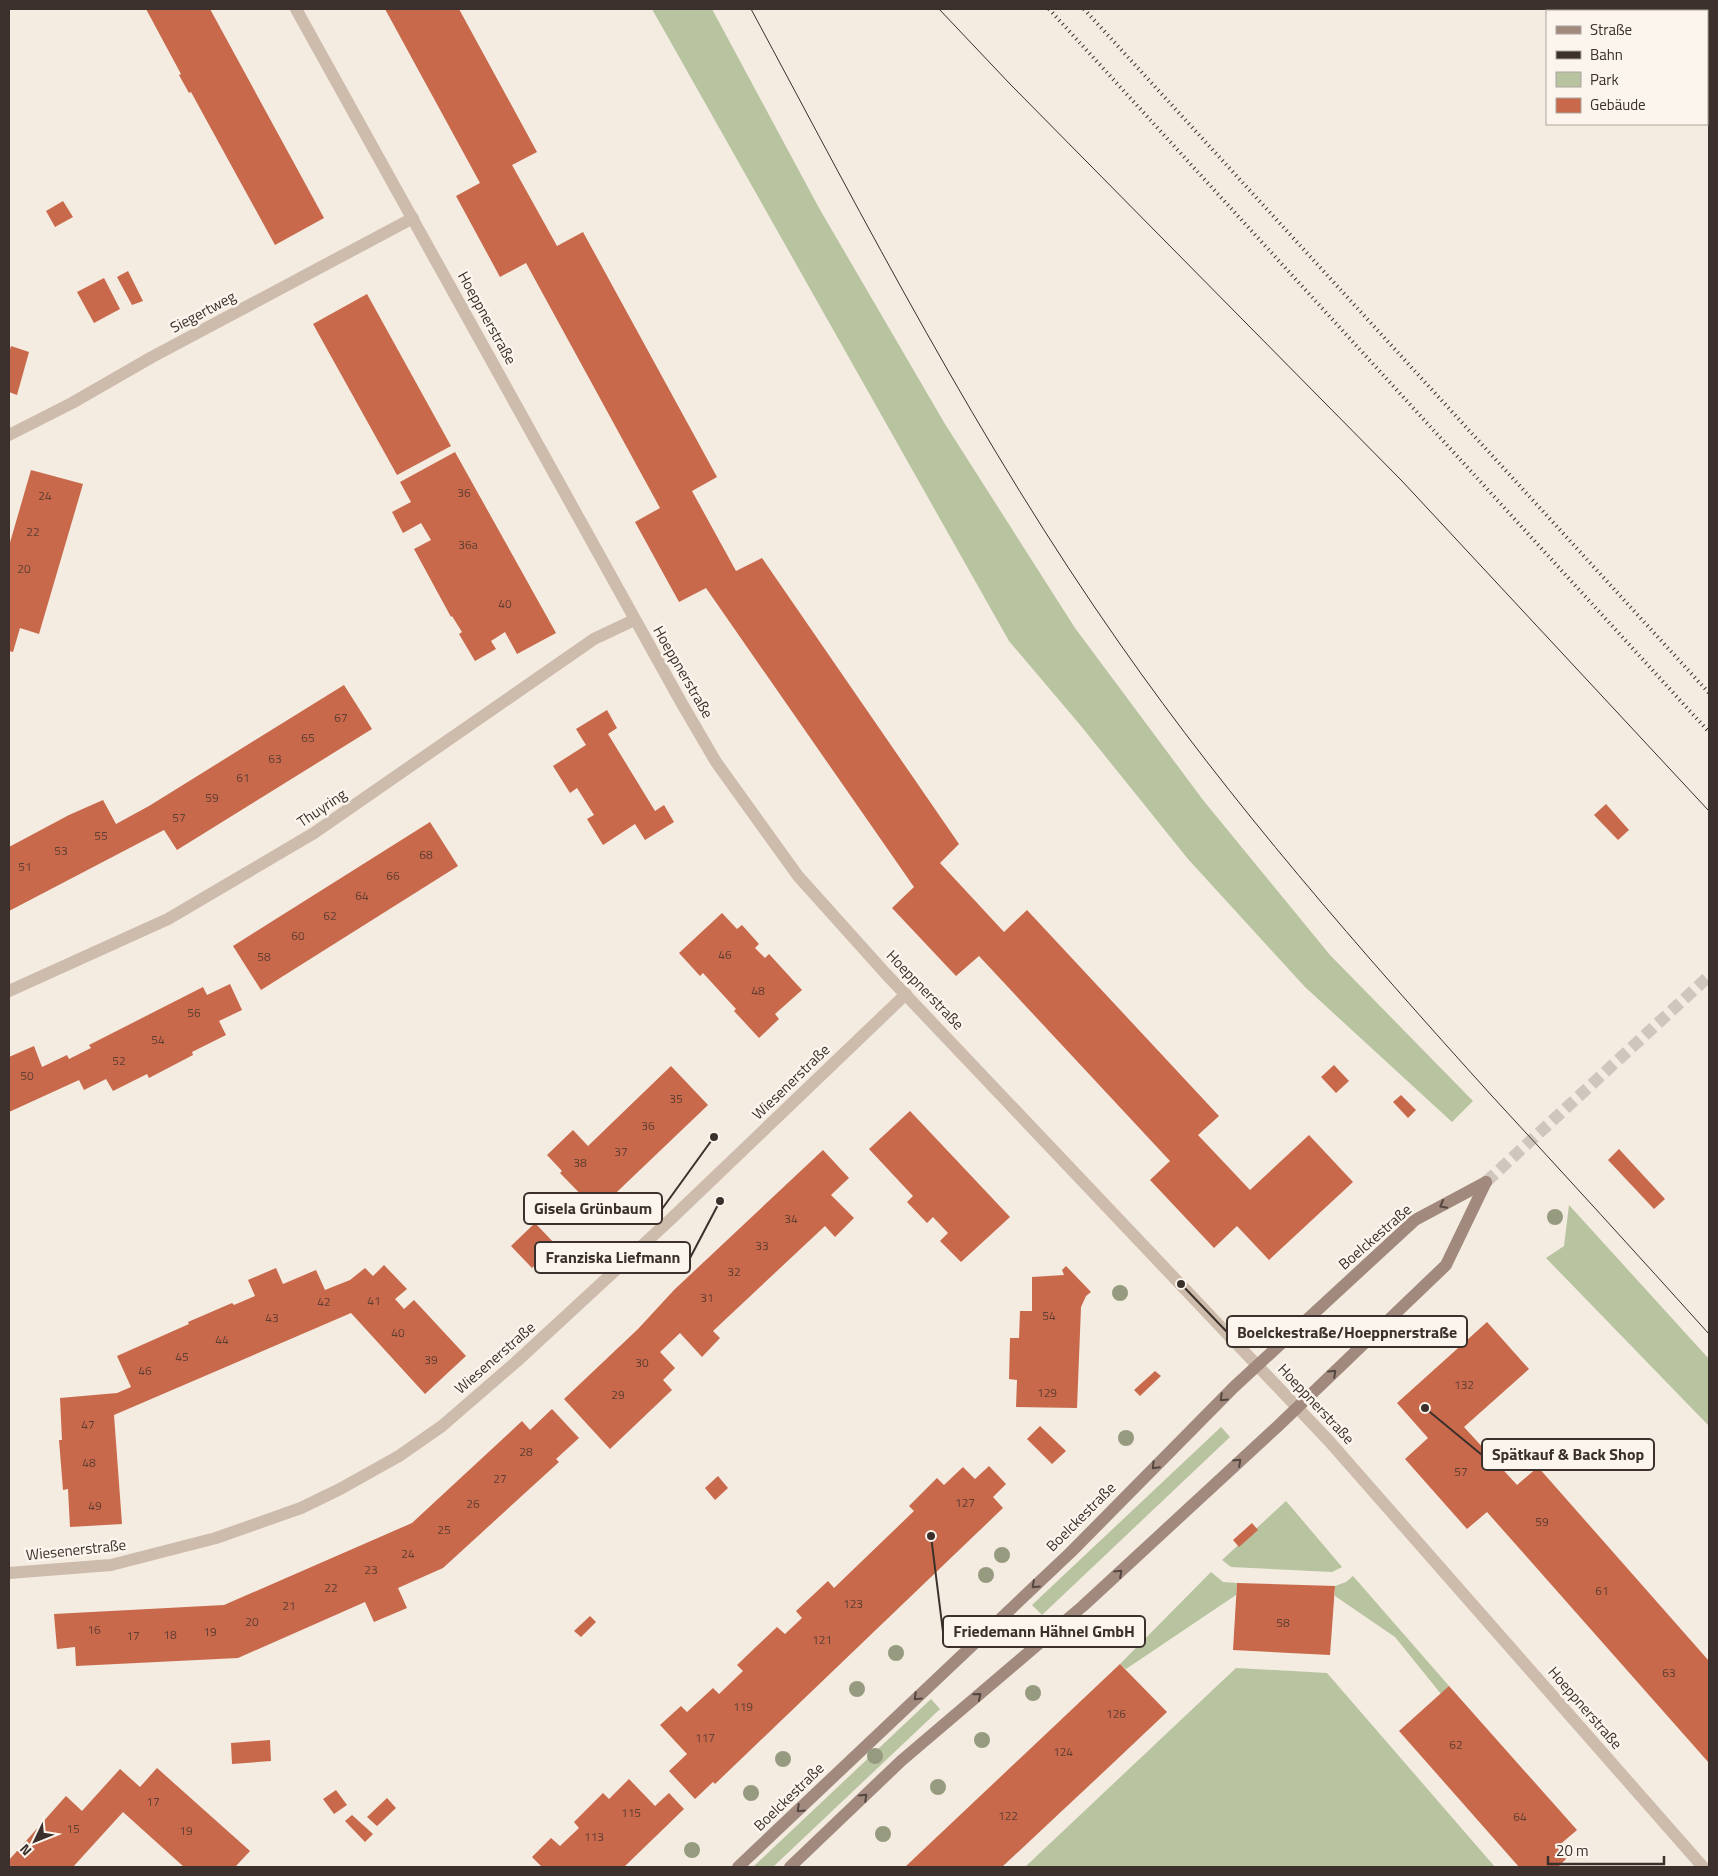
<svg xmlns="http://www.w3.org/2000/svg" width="1718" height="1876" viewBox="0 0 1718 1876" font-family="'Titillium Web',sans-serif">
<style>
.green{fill:#b8c4a0}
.building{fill:#c8694b}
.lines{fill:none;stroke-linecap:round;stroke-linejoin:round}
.secondary-tunnel{stroke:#cfc6bd;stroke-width:12;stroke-dasharray:12 6;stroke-linecap:butt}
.lane{stroke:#cdbbac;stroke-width:12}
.street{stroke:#cdbbac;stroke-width:12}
.secondary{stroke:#a18a7d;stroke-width:12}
.tram{stroke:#3b302b;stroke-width:1}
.rail{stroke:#3b302b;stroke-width:4;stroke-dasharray:1 4;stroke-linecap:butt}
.tree{fill:#969b7f}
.oneway{stroke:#544640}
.labels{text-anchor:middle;stroke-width:5;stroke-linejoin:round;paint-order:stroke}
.number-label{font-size:12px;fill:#5e3e33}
.street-label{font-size:15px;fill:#3b302b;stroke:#fbf5ee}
.leader{fill:none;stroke:#3b302b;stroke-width:2}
.callout-dot{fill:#3b302b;stroke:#fbf5ee;stroke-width:2}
.callout{fill:#fbf5ee;stroke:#3b302b;stroke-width:2}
.callout-label{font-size:16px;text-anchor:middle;font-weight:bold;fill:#3b302b}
</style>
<rect width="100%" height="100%" fill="#f4ebe1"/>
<g class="green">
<polygon points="652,9 712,9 819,208 945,424 1075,628 1203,800 1330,955 1473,1101 1452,1122 1305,987 1188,859 1081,726 1009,641"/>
<polygon points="1569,1205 1709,1359 1709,1426 1546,1258 1564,1246"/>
<polygon points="1221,1427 1230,1437 1042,1615 1032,1605"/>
<polygon points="1286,1501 1342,1567 1332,1572 1231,1567 1222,1560"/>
<polygon points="1211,1572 1223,1582 1237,1583 1236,1595 1126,1669 1120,1664"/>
<polygon points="1353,1576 1449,1686 1441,1694 1395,1637 1335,1596 1335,1586 1346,1582"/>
<polygon points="1236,1668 1327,1673 1495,1867 1025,1867"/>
<polygon points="931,1699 940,1709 773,1867 753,1867"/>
</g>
<g class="building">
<polygon points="146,9 210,9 324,218 275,245 191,92 189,93 179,75 181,74"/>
<polygon points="385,9 459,9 537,152 512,165 557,246 583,232 717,477 692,491 736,571 762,558 959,844 940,863 1004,932 1027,910 1219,1116 1198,1135 1250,1190 1309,1135 1353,1182 1269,1260 1237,1226 1214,1248 1150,1180 1170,1161 979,956 956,976 892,908 914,887 706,588 679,602 635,522 660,508 526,263 500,277 456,196 480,183"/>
<polygon points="63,201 73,217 55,227 46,211"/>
<polygon points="128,271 143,301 132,305 117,277"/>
<polygon points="104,278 120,309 94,323 77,292"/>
<polygon points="367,294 451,446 397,475 313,324"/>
<polygon points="11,346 29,352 17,395 9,392 9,353"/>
<polygon points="455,452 556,633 517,654 505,632 491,641 496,649 475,661 459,634 462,632 452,616 451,617 414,549 431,540 421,523 403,533 392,512 411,502 400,482"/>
<polygon points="31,470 83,484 39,634 20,628 13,652 9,651 9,546"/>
<polygon points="344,685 372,729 177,850 164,830 9,911 9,847 69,815 103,800 116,824 149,806"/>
<polygon points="607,710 617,728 608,734 655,811 664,805 674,822 645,840 635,824 603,845 587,819 594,815 577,788 570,793 553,766 586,745 576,729"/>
<polygon points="1606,804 1629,830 1618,840 1594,815"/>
<polygon points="430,822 458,866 261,990 233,946"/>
<polygon points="722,913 737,929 742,925 759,944 755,948 765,958 769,954 802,990 775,1014 779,1019 759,1038 734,1011 736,1009 703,973 700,976 679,953"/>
<polygon points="230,984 242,1010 219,1021 226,1035 192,1052 193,1055 149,1078 147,1074 113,1091 106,1079 84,1090 79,1080 9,1112 9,1057 34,1046 42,1067 67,1055 69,1059 91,1048 89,1045 203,987 207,995"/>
<polygon points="1334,1065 1349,1081 1336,1093 1321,1077"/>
<polygon points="671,1066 708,1105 597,1211 560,1173 562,1171 547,1155 573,1130 588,1146"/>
<polygon points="1401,1095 1416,1110 1408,1118 1393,1102"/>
<polygon points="910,1111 1010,1217 961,1262 940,1241 948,1233 933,1217 927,1223 907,1202 913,1196 869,1149"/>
<polygon points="1619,1149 1665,1199 1654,1209 1608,1160"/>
<polygon points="823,1150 849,1178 831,1195 854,1218 835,1237 825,1226 713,1331 720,1338 702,1357 680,1333 660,1352 675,1368 663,1380 672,1390 610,1449 564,1399 638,1329 674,1290"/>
<polygon points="535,1223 556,1245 532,1268 511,1246"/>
<polygon points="384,1265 407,1289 395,1299 404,1309 414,1300 466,1356 425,1394 351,1313 114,1415 122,1524 70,1527 68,1489 63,1490 59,1440 62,1440 60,1398 117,1393 131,1387 117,1356 189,1324 188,1322 232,1303 234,1305 255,1296 248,1280 276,1268 283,1284 316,1270 325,1290 350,1280 365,1268 373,1276"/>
<polygon points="1066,1266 1091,1292 1086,1296 1081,1307 1077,1408 1016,1407 1017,1380 1009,1379 1010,1338 1019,1338 1020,1311 1032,1311 1032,1277 1064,1275 1062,1270"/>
<polygon points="1487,1322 1529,1369 1464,1427 1517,1485 1538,1467 1709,1661 1709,1763 1487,1512 1467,1529 1405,1459 1428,1438 1397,1403"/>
<polygon points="1155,1371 1161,1376 1140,1396 1134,1390"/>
<polygon points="552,1409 579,1438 556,1459 559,1462 443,1568 398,1588 407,1608 374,1622 365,1602 238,1658 76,1666 75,1647 57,1649 54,1614 224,1605 412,1523 522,1421 530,1430"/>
<polygon points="1040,1426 1066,1451 1052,1464 1027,1439"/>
<polygon points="989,1466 1006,1484 993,1497 1003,1508 715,1784 713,1782 695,1799 669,1771 687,1754 660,1725 681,1706 687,1712 713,1688 719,1694 743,1671 737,1665 777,1627 785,1634 802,1618 796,1611 828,1581 834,1588 914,1511 909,1506 937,1478 944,1485 963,1467 975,1479"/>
<polygon points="718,1476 728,1488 715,1500 705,1488"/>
<polygon points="1252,1523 1258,1530 1239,1547 1233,1540"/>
<polygon points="1237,1583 1335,1586 1330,1655 1233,1650"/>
<polygon points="590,1616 596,1622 581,1637 574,1631"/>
<polygon points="1120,1664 1167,1712 1111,1765 1002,1867 905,1867"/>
<polygon points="1449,1686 1577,1830 1557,1847 1566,1859 1558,1867 1519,1867 1399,1731"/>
<polygon points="270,1740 271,1761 232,1764 231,1743"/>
<polygon points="157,1768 250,1851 235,1867 184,1867 123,1812 73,1867 9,1867 9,1860 66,1796 82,1811 120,1769 140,1787"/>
<polygon points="629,1779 655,1806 669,1793 684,1809 624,1867 542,1867 532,1857 551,1838 560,1846 579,1828 574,1822 603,1793 609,1799"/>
<polygon points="336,1790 347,1805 334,1814 323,1799"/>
<polygon points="387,1798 396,1808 377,1826 367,1817"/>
<polygon points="352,1815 373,1834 365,1842 345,1821"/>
</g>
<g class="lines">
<polyline class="secondary-tunnel" points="1486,1182 1709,976"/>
<g class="lane">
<polyline points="1620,9 1623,11"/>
<polyline points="1707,105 1709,108"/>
</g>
<g class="street">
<polyline points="296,9 681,702 716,762 798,876 886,974 1329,1441 1703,1867"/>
<polyline points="9,435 72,403 152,357 413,218"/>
<polyline points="9,991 168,919 314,833 594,639 634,620"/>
<polyline points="9,1573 111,1565 216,1538 301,1508 340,1489 399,1456 442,1426 516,1362 671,1219 906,994"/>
</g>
<g class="secondary">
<polyline points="738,1867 1071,1552 1234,1387 1415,1220 1486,1182"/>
<polyline points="790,1867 901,1761 1083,1606 1278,1426 1446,1265 1486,1182"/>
</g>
<g class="tram">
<path d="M 751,9 C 867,225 979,443 1120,644 C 1232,804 1361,951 1492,1096 C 1565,1175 1637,1254 1709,1334"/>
<polyline points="939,9 1010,84 1402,481 1709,811"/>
</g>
<g class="rail">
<polyline points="1049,9 1709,732"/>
<polyline points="1084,9 1709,693"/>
</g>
</g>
<g class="tree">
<circle cx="1555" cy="1217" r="8"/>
<circle cx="1120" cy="1293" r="8"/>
<circle cx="1126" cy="1438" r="8"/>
<circle cx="1002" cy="1555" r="8"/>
<circle cx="986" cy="1575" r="8"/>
<circle cx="896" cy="1653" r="8"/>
<circle cx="857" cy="1689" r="8"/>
<circle cx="1033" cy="1693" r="8"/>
<circle cx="982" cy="1740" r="8"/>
<circle cx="875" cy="1756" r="8"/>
<circle cx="783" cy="1759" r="8"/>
<circle cx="938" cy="1787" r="8"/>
<circle cx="751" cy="1793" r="8"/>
<circle cx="883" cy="1834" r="8"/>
<circle cx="692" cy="1850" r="8"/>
</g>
<defs><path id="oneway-chevron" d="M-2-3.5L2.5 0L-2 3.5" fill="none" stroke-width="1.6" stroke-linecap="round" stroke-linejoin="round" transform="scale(1.25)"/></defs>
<g class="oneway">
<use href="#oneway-chevron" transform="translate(1443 1205) rotate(152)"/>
<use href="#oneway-chevron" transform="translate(1333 1373) rotate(-44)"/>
<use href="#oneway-chevron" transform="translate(1223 1398) rotate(136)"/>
<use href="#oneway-chevron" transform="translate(1238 1462) rotate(-43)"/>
<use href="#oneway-chevron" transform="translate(1155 1466) rotate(134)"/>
<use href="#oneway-chevron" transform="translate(1119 1573) rotate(-43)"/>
<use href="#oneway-chevron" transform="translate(1035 1585) rotate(137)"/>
<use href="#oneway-chevron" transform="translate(978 1696) rotate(-40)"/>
<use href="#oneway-chevron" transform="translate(917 1697) rotate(136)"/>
<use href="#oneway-chevron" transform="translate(864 1797) rotate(-44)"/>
<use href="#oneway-chevron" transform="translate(800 1809) rotate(136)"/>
</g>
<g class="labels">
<g class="number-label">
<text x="464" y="497">36</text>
<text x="45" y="500">24</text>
<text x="33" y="536">22</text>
<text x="468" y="549">36a</text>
<text x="24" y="573">20</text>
<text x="505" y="608">40</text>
<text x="341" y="722">67</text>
<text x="308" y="742">65</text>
<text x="275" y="763">63</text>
<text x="243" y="782">61</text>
<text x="212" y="802">59</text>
<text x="179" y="822">57</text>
<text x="101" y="840">55</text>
<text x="61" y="855">53</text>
<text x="426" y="859">68</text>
<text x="25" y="871">51</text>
<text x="393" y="880">66</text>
<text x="362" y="900">64</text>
<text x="330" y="920">62</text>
<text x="298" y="940">60</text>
<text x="725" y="959">46</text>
<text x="264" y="961">58</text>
<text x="758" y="995">48</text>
<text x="194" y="1017">56</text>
<text x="158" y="1044">54</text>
<text x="119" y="1065">52</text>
<text x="27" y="1080">50</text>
<text x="676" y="1103">35</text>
<text x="648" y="1130">36</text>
<text x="621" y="1156">37</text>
<text x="580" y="1167">38</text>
<text x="791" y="1223">34</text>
<text x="762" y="1250">33</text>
<text x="734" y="1276">32</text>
<text x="707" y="1302">31</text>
<text x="374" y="1305">41</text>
<text x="324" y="1306">42</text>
<text x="1049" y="1320">54</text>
<text x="272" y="1322">43</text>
<text x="398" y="1337">40</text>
<text x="222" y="1344">44</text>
<text x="182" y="1361">45</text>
<text x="431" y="1364">39</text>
<text x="642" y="1367">30</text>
<text x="145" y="1375">46</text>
<text x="1464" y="1389">132</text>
<text x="1047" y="1397">129</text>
<text x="618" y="1399">29</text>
<text x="88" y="1429">47</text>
<text x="526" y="1456">28</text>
<text x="89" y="1467">48</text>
<text x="1461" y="1476">57</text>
<text x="500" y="1483">27</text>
<text x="965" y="1507">127</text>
<text x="473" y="1508">26</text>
<text x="95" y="1510">49</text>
<text x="1542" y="1526">59</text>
<text x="444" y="1534">25</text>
<text x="408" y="1558">24</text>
<text x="371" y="1574">23</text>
<text x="331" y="1592">22</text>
<text x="1602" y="1595">61</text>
<text x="853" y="1608">123</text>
<text x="289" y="1610">21</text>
<text x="252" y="1626">20</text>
<text x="1283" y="1627">58</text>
<text x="94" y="1634">16</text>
<text x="210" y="1636">19</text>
<text x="170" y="1639">18</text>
<text x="133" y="1640">17</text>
<text x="822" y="1644">121</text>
<text x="1669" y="1677">63</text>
<text x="743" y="1711">119</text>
<text x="1116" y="1718">126</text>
<text x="705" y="1742">117</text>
<text x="1456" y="1749">62</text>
<text x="1063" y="1756">124</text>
<text x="153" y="1806">17</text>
<text x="631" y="1817">115</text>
<text x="1008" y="1820">122</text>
<text x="1520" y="1821">64</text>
<text x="73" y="1833">15</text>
<text x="186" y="1835">19</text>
<text x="594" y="1841">113</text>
</g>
<g class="street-label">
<text transform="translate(203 312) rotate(-28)" y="5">Siegertweg</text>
<text transform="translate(487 318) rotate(61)" y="5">Hoeppnerstraße</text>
<text transform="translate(683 672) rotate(60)" y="5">Hoeppnerstraße</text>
<text transform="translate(322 808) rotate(-34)" y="5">Thuyring</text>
<text transform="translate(925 990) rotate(46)" y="5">Hoeppnerstraße</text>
<text transform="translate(791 1082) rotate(-44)" y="5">Wiesenerstraße</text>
<text transform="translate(1375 1237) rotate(-41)" y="5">Boelckestraße</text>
<text transform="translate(495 1358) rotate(-41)" y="5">Wiesenerstraße</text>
<text transform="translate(1316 1404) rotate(47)" y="5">Hoeppnerstraße</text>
<text transform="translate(1081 1517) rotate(-45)" y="5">Boelckestraße</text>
<text transform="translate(76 1550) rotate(-6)" y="5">Wiesenerstraße</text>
<text transform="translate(1585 1708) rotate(49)" y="5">Hoeppnerstraße</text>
<text transform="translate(789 1797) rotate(-44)" y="5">Boelckestraße</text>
</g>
</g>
<path class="leader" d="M714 1137L662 1209M720 1201L690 1258M1181 1284L1227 1332M1425 1408L1482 1455M931 1536L943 1632"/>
<g class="callout-dot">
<circle cx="714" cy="1137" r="5"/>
<circle cx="720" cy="1201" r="5"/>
<circle cx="1181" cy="1284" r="5"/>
<circle cx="1425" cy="1408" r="5"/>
<circle cx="931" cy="1536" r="5"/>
</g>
<g class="callout">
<rect x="524" y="1193" width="138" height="31" rx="5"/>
<rect x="535" y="1242" width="155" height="31" rx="5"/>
<rect x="1227" y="1316" width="240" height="31" rx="5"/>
<rect x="1482" y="1439" width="172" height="31" rx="5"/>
<rect x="943" y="1616" width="202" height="31" rx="5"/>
</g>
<g class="callout-label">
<text x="593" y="1214">Gisela Grünbaum</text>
<text x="613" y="1263">Franziska Liefmann</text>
<text x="1347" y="1338">Boelckestraße/Hoeppnerstraße</text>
<text x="1568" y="1460">Spätkauf &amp; Back Shop</text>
<text x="1044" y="1637">Friedemann Hähnel GmbH</text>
</g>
<rect width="1718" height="1876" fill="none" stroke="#3b302b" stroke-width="20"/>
<rect x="1546" y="10" width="162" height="115" fill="#fbf5ee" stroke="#aea6a0"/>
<rect x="1556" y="26" width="25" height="8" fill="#a18a7d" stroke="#aea6a0"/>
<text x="1590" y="35" font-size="15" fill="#3b302b">Straße</text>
<rect x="1556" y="51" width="25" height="8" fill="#3b302b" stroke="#aea6a0"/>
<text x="1590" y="60" font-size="15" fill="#3b302b">Bahn</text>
<rect x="1556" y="72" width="25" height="15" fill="#b8c4a0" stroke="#aea6a0"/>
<text x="1590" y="85" font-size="15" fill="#3b302b">Park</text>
<rect x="1556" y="98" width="25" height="15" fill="#c8694b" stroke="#aea6a0"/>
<text x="1590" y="110" font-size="15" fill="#3b302b">Gebäude</text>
<g transform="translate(35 1841) rotate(227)" stroke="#fbf5ee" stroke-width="4" paint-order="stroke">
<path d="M0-4L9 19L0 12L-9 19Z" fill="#3b302b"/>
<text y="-8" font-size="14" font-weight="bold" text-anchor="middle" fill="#3b302b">N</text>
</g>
<path d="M1548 1856v8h116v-8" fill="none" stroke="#3b302b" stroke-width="2.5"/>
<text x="1556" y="1856" font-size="15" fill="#3b302b" stroke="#fbf5ee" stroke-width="4" paint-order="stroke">20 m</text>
</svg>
